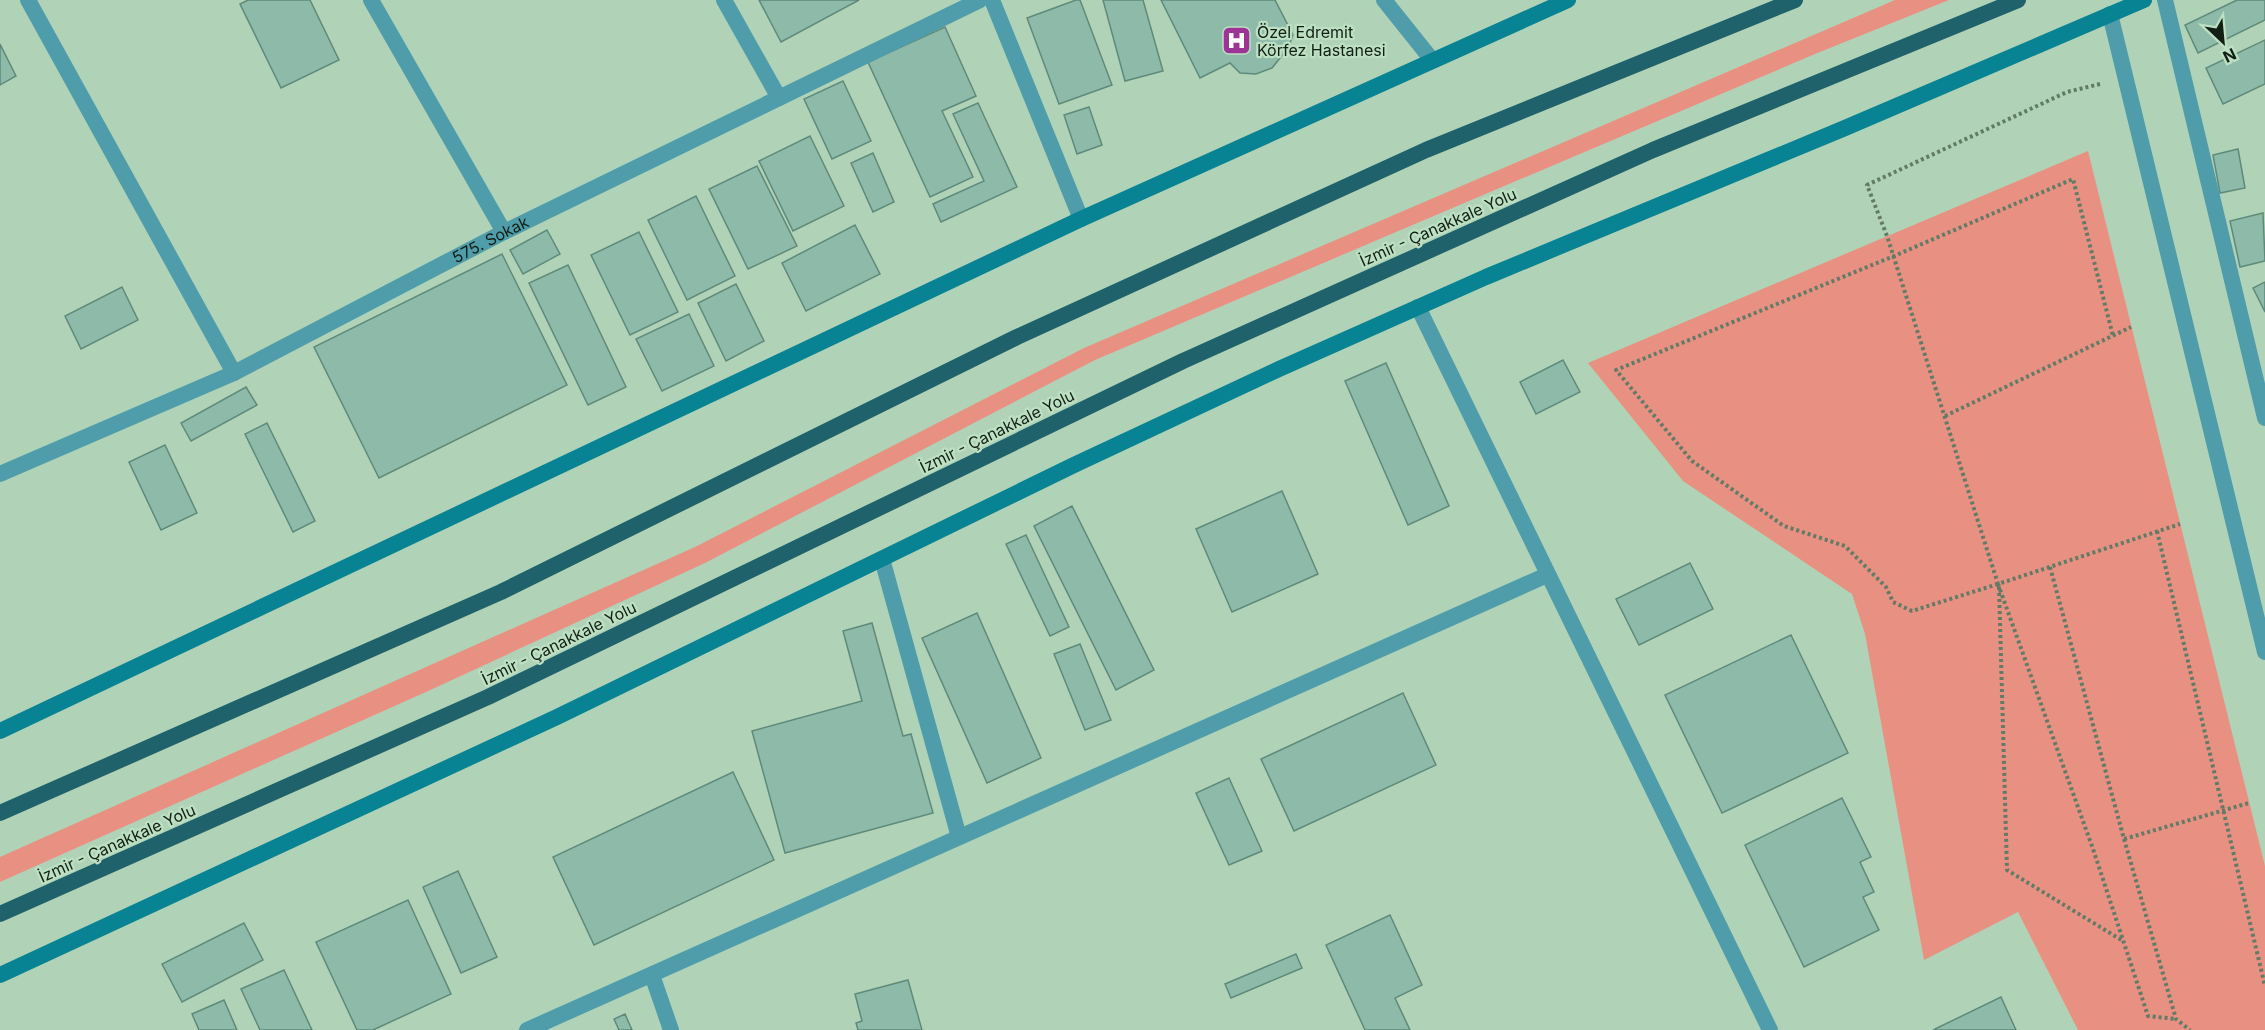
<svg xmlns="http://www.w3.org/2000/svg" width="2265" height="1030" viewBox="0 0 2265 1030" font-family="Inter,sans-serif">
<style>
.green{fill:#e89182}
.building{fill:#8dbaa9;stroke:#5f8a7b;stroke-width:1.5}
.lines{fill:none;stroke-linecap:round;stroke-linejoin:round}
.path{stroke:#627b67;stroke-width:4;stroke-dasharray:3 3;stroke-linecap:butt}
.minor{stroke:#4f9dab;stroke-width:16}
.tertiary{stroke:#4f9dab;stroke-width:16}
.secondary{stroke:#078393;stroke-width:16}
.trunk{stroke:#20626c;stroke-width:16}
.labels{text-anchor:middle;stroke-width:4.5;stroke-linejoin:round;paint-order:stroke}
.poi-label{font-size:16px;fill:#121f15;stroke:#bde0c3;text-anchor:start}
.street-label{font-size:16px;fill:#121f15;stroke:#bde0c3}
</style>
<rect width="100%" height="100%" fill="#b0d3b7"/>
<g class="green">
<polygon points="1895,0 1949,0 1815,54 1095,360 705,563 426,692 0,882 0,857 695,547 1084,348"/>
<polygon points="2088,151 2265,866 2265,1030 2078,1030 2018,912 1924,960 1865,634 1852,594 1683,481 1588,363"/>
</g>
<g class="building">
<polygon points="248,0 310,0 339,60 281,88 240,4"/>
<polygon points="759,0 859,0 781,42"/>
<polygon points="1076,0 1080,0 1112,85 1059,104 1027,18"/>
<polygon points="1103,0 1143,0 1163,71 1125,81"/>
<polygon points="1161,0 1275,0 1293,35 1288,48 1272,68 1256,74 1240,73 1230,63 1200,78"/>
<polygon points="2237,0 2265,0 2265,20 2198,53 2185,25"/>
<polygon points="945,27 976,96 942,111 973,177 930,197 868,62"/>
<polygon points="2265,40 2265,84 2223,104 2206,68"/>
<polygon points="0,44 16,76 0,85"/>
<polygon points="843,81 871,141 832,159 804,99"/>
<polygon points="978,103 1017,187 941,222 933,204 984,181 953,114"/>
<polygon points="1089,107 1102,145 1077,154 1064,115"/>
<polygon points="810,136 844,206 793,231 759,161"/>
<polygon points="2238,149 2245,188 2220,193 2213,155"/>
<polygon points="873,153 894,202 873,212 851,163"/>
<polygon points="757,166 797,246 748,269 709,189"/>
<polygon points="696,196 735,276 687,300 648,220"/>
<polygon points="2263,213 2265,261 2240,267 2230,221"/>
<polygon points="855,225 880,274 806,311 782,263"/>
<polygon points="547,230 560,254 523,274 510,250"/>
<polygon points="639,232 678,312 630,335 591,255"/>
<polygon points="502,254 567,385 379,478 314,347"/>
<polygon points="568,265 626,387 588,405 529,283"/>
<polygon points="2265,282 2265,312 2253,288"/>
<polygon points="736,284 764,341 726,361 698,303"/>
<polygon points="122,287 138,320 81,349 65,316"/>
<polygon points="689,314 714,366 662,391 636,339"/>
<polygon points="1563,360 1580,392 1536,414 1520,382"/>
<polygon points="1386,363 1449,506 1408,525 1345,381"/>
<polygon points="246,387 257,405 191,441 181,423"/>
<polygon points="267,423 315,521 293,532 245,434"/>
<polygon points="165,445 197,513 161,530 129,462"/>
<polygon points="1282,491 1318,574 1232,612 1196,529"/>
<polygon points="1072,506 1154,670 1116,690 1034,526"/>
<polygon points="1026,535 1069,627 1050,636 1006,544"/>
<polygon points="1690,563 1713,609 1639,645 1616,599"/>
<polygon points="977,613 1041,758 987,783 922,638"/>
<polygon points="872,623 903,736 911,734 933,813 785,853 752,731 862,701 843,631"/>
<polygon points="1791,635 1848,753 1722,813 1665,695"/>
<polygon points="1080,644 1111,720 1085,730 1054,654"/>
<polygon points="1403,693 1436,765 1294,831 1261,759"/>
<polygon points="733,772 774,860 594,945 553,857"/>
<polygon points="1229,778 1262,851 1229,865 1196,793"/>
<polygon points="1842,798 1871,857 1860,862 1874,892 1863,897 1879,930 1804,967 1745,845"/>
<polygon points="458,871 497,957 461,973 423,887"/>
<polygon points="408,900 451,994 373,1030 357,1030 316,942"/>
<polygon points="1390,915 1422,985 1395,998 1410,1030 1365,1030 1326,945"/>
<polygon points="244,923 263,960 182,1002 162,964"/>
<polygon points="1296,954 1302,968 1231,998 1225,984"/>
<polygon points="284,970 312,1030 260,1030 241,989"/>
<polygon points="908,980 922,1030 858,1030 856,1023 862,1021 855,994"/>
<polygon points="2001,997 2016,1030 1933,1030"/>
<polygon points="224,1000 237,1030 199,1030 192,1014"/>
<polygon points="625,1014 632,1030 619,1030 614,1019"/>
</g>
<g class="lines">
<g class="path">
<polyline points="2100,84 2067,92 1867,185 1887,236 1998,584 2180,524"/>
<polyline points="1945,416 2131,327"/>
<polyline points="2157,531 2265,986"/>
<polyline points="2050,567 2124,839 2249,803"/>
<polyline points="1998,584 1912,611 1893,602 1886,587 1845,546 1784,526 1692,461 1616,370 1894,256 2073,179 2113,336"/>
<polyline points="1998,584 2093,849 2148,1016 2176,1019"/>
<polyline points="1999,587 2007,870 2123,941"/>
<polyline points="2124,839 2176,1019 2190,1030"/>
</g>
<g class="minor">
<polyline points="28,0 234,373"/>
<polyline points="371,0 504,232"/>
<polyline points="724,0 779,98"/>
<polyline points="992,0 1081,219"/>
<polyline points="1384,0 1432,60"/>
<polyline points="1418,307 1770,1030"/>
<path id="s1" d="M 0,474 L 234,373 L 504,232 L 980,0"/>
<polyline points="882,559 959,837"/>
<polyline points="652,975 671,1030"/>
<polyline points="527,1030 1547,575"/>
</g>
<g class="tertiary">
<polyline points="2165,0 2265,418"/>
<polyline points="2110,14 2265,652"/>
</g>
<g class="secondary">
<polyline points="0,731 1081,219 1568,0"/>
<polyline points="0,975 557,717 1074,465 1279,369 1486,277 1845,128 2144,0"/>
</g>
<g class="trunk">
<polyline points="0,813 501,592 1017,337 1426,150 1795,0"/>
<polyline points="0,914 488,697 1183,361 1653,150 2018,0"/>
</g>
</g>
<defs>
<symbol id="hospital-square" viewBox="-11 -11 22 22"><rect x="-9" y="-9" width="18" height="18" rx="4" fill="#9d3395" stroke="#bde0c3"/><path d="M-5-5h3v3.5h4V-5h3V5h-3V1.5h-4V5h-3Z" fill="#fff"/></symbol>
</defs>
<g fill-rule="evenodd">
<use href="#hospital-square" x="1220" y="24" width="33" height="33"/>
</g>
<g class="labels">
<g class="poi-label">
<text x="1257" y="38">Özel Edremit<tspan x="1257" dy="18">Körfez Hastanesi</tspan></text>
</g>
<g class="street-label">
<text transform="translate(1438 227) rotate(-24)" y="6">İzmir - Çanakkale Yolu</text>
<text dy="6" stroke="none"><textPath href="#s1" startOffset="544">575. Sokak</textPath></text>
<text transform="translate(997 431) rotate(-26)" y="6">İzmir - Çanakkale Yolu</text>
<text transform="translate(559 643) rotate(-26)" y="6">İzmir - Çanakkale Yolu</text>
<text transform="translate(117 843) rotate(-24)" y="6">İzmir - Çanakkale Yolu</text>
</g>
</g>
<g transform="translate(2223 42) rotate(154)" stroke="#bde0c3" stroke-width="4.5" paint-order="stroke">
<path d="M0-4.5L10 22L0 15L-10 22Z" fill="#121f15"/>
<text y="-9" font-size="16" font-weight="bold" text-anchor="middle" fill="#121f15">N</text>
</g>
</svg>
